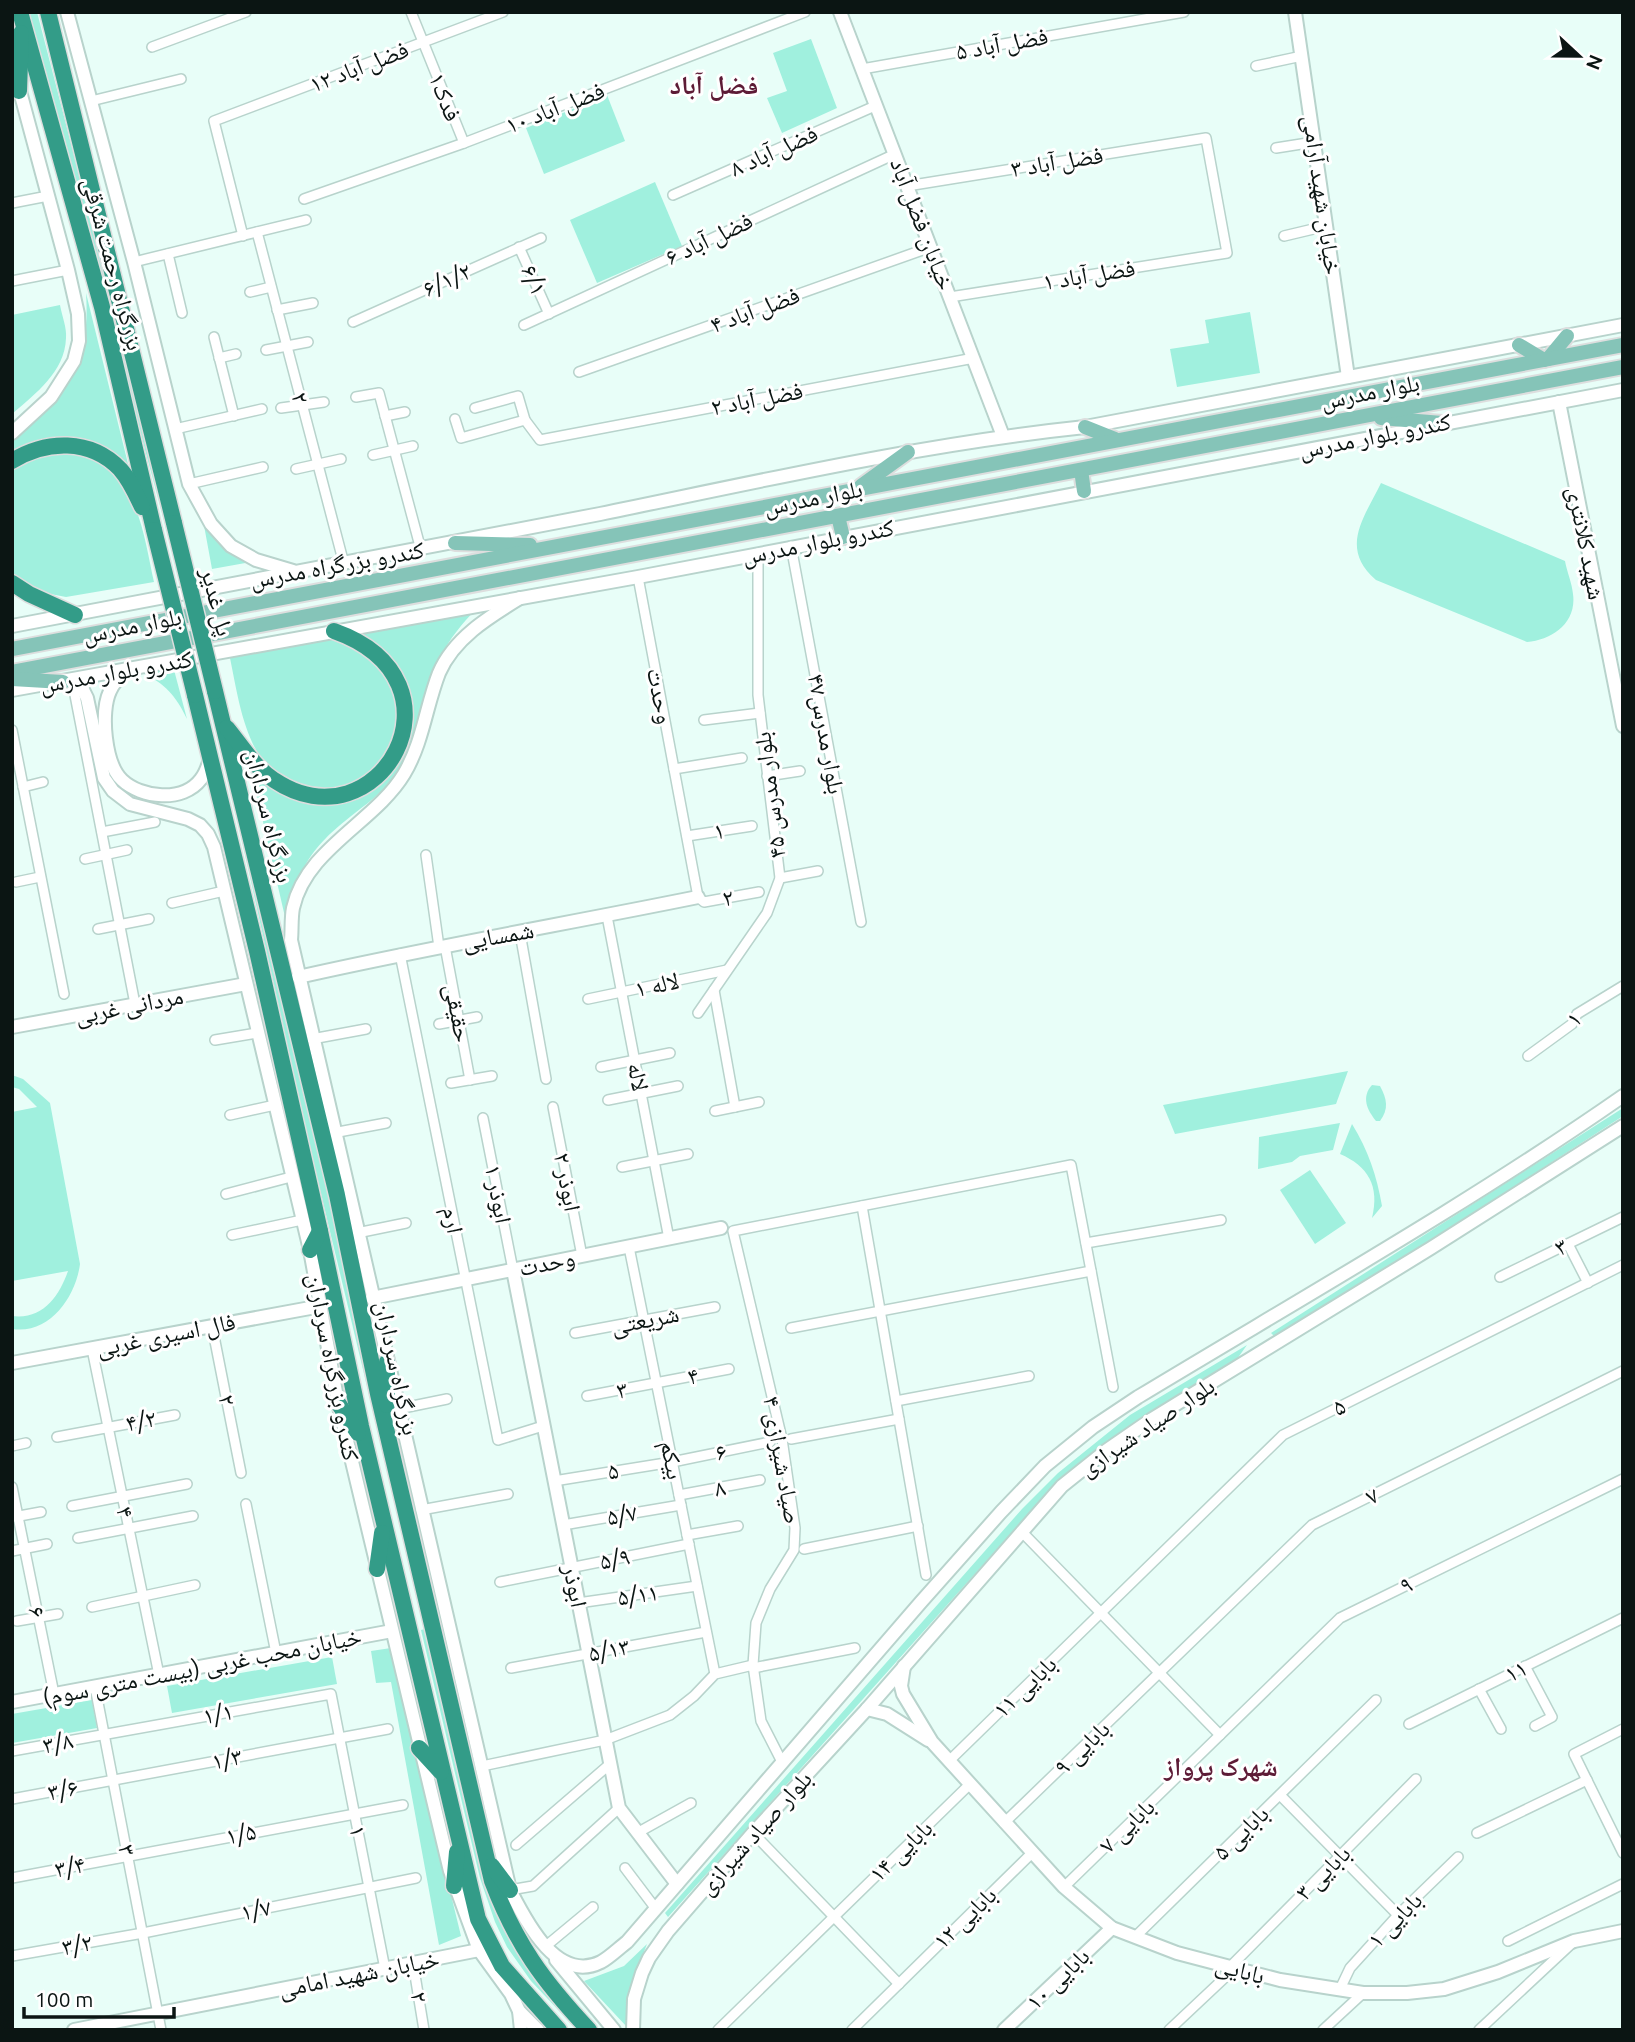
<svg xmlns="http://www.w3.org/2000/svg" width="1635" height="2042" viewBox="0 0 1635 2042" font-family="Ubuntu,'Noto Naskh Arabic',sans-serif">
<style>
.green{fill:#a0f0de}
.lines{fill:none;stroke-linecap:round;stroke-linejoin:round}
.street-casing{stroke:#b8d3cc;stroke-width:12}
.secondary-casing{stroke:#b8d3cc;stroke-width:16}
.primary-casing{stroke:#dddede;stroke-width:18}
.highway-casing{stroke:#dddede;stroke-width:19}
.street{stroke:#fff;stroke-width:9}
.secondary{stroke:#fff;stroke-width:12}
.primary{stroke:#85c4b8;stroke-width:14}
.highway{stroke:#339c88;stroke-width:16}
.highway-bridge-casing{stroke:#dddede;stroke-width:19;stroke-linecap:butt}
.highway-bridge{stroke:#339c88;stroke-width:16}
.labels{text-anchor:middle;stroke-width:6;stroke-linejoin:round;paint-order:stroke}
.street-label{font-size:24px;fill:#0b1513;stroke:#fff}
.neighbourhood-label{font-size:26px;font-weight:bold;fill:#5d1b36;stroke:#fff}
</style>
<rect width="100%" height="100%" fill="#e8fef8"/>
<g class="green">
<polygon points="28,12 37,12 174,542 170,543"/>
<polygon points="811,39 837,108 782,133 767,98 787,91 773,53"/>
<polygon points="607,95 625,141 544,174 526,128"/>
<polygon points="655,182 682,246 597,283 570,220"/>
<path d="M 86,293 L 131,476 L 101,448 L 12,455 L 12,440 C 64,392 91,368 86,293 Z"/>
<path d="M 60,305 C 62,316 67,328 66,338 C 65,372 35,394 12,414 L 12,315 Z"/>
<polygon points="1250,312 1260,373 1177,387 1170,349 1209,343 1205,320"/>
<path d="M 56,451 C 66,453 79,453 88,456 C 138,474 144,538 154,582 L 66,597 L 35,591 L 12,576 L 12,471 L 30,458 Z"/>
<path d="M 1381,483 L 1565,561 C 1567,572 1572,583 1573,594 C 1577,623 1552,640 1527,642 L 1376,580 C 1339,548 1364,518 1381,483 Z"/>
<path d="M 203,520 C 216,546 226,551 251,562 L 212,569 Z"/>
<path d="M 476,609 C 462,624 449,639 441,657 C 425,693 421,734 401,768 C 389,787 372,800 355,813 C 306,851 297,870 288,930 L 249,761 L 300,799 L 380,781 L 407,691 C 399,663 382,645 357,631 Z"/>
<path d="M 308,638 C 316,638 326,637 335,638 C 367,645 399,682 398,715 C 398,720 396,726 394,731 C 384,771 343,800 302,784 C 283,777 270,772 259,755 C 241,726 236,686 229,653 Z"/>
<path d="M 173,666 L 187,719 C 176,696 165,683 142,673 Z"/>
<polygon points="209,692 245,837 419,1587 415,1587 311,1152"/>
<polygon points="1348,1071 1336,1104 1175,1134 1163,1105"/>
<path d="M 12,1075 L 23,1079 L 50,1103 L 80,1264 C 76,1296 50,1335 12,1329 L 12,1316 C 42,1320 59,1297 68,1271 L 12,1281 L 12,1112 L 37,1107 L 19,1089 L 12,1087 Z"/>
<path d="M 1372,1085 L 1380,1086 C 1387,1099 1389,1109 1380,1121 L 1376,1121 C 1367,1110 1361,1097 1372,1085 Z"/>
<polygon points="1623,1108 1623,1116 1438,1236 1274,1336 1271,1333"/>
<polygon points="1340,1123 1333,1150 1300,1156 1292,1162 1258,1169 1259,1137"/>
<path d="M 1352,1124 C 1368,1150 1377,1176 1382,1206 L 1372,1218 C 1380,1186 1368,1166 1340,1154 Z"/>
<polygon points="1310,1170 1346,1223 1315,1244 1280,1190"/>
<polygon points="1247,1345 1237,1359 1181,1393 1101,1446 1061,1481 1024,1519 668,1917 665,1913 1022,1509 1058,1473 1130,1415"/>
<polygon points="425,1629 447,1705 492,1900 529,1969 583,2030 577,2030 531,1981 507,1947 495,1922 480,1878 421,1630"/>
<polygon points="391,1648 461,1936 439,1945 391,1682 376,1683 371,1651"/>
<polygon points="332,1657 337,1684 172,1713 167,1686"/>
<polygon points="92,1700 97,1728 12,1743 12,1714"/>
<polygon points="647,1944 629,1991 627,2027 584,1981 624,1966"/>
</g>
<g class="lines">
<defs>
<g id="street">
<polyline points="411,12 464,143"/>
<polyline points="152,47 246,12"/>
<polyline points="1256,66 1302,56"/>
<polyline points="862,69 1184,12"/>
<polyline points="91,101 181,79"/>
<polyline points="1276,148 1314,142"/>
<polyline points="907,186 1206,138 1227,253 950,297"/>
<polyline points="673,195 875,106"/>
<polyline points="304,199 464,143 805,12"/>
<polyline points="12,203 48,196"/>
<polyline points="257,232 344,564"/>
<polyline points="243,236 214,121 503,12"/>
<polyline points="1284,236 1326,226"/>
<polyline points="519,247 549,314"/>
<polyline points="168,254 182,313"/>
<polyline points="134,262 306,220"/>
<polyline points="12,281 68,270"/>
<polyline points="250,292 271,287"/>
<polyline points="277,310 313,303"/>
<polyline points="353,322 541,238"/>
<polyline points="524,325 895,154"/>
<polyline points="214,337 234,416"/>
<polyline points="266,350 308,342"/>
<polyline points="219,358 236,354"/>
<polyline points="579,372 931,247"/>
<polyline points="356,397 379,393 421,550"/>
<polyline points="281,408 324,402"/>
<polyline points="475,408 518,396 525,420 540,440 974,358"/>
<polyline points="385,416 405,412"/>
<polyline points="455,419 461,438 525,420"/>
<polyline points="175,429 262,409"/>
<polyline points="373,455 413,446"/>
<polyline points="296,469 341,459"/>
<polyline points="189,484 263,467"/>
<polyline points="791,546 861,922"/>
<polyline points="638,577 698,897 704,902 759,892"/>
<polyline points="74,690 135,1004"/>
<polyline points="704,720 760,713"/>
<polyline points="12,730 64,994"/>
<polyline points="674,769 742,758"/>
<polyline points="767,776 800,771"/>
<polyline points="23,787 43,782"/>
<polyline points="102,832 155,822"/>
<polyline points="687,836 752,826"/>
<polyline points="426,855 439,947"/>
<polyline points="85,859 127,850"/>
<polyline points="780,878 818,871"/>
<polyline points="16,882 40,877"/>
<polyline points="172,903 224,891"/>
<polyline points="607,916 669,1239"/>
<polyline points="98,929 149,919"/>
<polyline points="520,933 546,1079"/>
<polyline points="445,946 470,1080"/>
<polyline points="400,954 498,1440 543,1426"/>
<polyline points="714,990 735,1107"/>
<polyline points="588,999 727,970"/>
<polyline points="698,1013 767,913 780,878 758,695 758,553"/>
<polyline points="439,1024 477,1017"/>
<polyline points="312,1039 366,1029"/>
<polyline points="215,1040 257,1033"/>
<polyline points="1528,1056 1572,1024 1577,1014 1623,986"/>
<polyline points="601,1067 670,1053"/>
<polyline points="451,1083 492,1076"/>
<polyline points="608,1100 678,1086"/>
<polyline points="553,1107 582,1256"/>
<polyline points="715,1111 759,1102"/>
<polyline points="230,1115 275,1105"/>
<polyline points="483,1118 513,1270"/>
<polyline points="333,1133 386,1123"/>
<polyline points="622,1167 688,1154"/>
<polyline points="226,1194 291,1177"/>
<polyline points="862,1206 926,1575"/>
<polyline points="357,1233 406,1223"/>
<polyline points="232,1235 302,1220"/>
<polyline points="1086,1243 1221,1220"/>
<polyline points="1568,1244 1588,1283"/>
<polyline points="629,1247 715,1674"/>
<polyline points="1500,1277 1623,1217"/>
<polyline points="212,1326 241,1473"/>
<polyline points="791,1328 1091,1271"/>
<polyline points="575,1333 715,1307"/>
<polyline points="92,1349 159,1675"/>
<polyline points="587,1396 729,1369"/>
<polyline points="896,1401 1029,1376"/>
<polyline points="398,1409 447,1399"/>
<polyline points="57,1437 175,1415"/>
<polyline points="791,1439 899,1419"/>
<polyline points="12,1446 26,1443"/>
<polyline points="554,1481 672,1462 770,1442"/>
<polyline points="12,1487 54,1694"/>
<polyline points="679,1495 760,1480"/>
<polyline points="246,1504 276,1653"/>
<polyline points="72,1506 187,1484"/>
<polyline points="421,1510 508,1494"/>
<polyline points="14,1517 41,1512"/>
<polyline points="563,1525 681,1505"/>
<polyline points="1021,1531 1220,1735"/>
<polyline points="687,1535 738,1526"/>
<polyline points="78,1538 193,1516"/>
<polyline points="804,1549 918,1526"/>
<polyline points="12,1551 47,1544"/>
<polyline points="500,1582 689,1544"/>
<polyline points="578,1603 697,1586"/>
<polyline points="92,1607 195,1585"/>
<polyline points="17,1621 58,1614"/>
<polyline points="1525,1666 1552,1717 1535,1726"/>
<polyline points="511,1668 706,1632"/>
<polyline points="753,1668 855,1648"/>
<polyline points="95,1687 161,2030"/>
<polyline points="1479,1689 1501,1729"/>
<polyline points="1409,1724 1623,1618"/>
<polyline points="1623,1729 1574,1754 1623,1853"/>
<polyline points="12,1751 331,1694 385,1969"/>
<polyline points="949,1761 1283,1435 1623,1265"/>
<polyline points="782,1762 761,1721 753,1665 756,1623 770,1589 794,1550 795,1528 782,1439 733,1231 1071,1165 1113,1387"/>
<polyline points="482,1766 605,1740 670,1715 694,1696 715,1674 753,1665"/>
<polyline points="1280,1795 1398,1915"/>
<polyline points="12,1799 388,1729"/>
<polyline points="1004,1823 1312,1525 1623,1371"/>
<polyline points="637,1833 691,1803"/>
<polyline points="753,1833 899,1984"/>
<polyline points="1477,1833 1587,1780"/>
<polyline points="516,1845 610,1764"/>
<polyline points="625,1868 656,1909"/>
<polyline points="12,1878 403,1805"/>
<polyline points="1064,1887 1340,1618 1623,1479"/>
<polyline points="510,1890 533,1886 619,1808"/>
<polyline points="1135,1937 1376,1700"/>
<polyline points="1508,1941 1623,1884"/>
<polyline points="546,1946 593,1907"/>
<polyline points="12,1956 143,1933 416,1878"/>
<polyline points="413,1963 424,2030"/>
<polyline points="1230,1967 1416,1779"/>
<polyline points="1340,1989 1350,1968 1398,1915 1458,1857"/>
<polyline points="718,2030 969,1785"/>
<polyline points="852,2030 1032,1853"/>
<polyline points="1169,2030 1235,1968"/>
<polyline points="1323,2030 1363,1993"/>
<polyline points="1479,2030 1570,1945"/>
</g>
<g id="secondary">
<polyline points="67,12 134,262 189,484 211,524 231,546 256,560 293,571"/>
<polyline points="840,12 1003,436"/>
<polyline points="1295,12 1348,377"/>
<polyline points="1559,402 1623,726"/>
<polyline points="12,433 51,397 74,361 79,341 78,314 68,270 18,84"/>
<path d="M 520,598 C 489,617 454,638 439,673 C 426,706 423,742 404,774 C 375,822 306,849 293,908 C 291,918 292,930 291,940 L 510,1890 C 526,1921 557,1984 601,1962 C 610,1957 619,1948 627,1942 L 921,1602 L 1001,1512 L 1045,1466 L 1093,1427 L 1138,1397 C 1300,1299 1468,1204 1623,1096"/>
<path d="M 12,626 C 208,590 404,553 600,514 C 761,481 922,444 1085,427 L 1623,325"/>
<path d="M 127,670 C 120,676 114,682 110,691 C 100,712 105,764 122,780 C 141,798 183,803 201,779 C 205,774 208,766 210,759"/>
<polyline points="71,680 82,688 87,698 104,778 113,791 130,804 188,819 200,825 208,834 214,847 310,1250 338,1403 450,1871 479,1950 511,1994 519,2011 521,2030"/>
<polyline points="12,690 638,577 1623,390"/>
<path d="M 298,977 C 430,947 565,924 698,897"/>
<polyline points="12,1027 246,984"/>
<polyline points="513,1270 619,1808 677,1884"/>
<polyline points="372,1298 721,1228"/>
<polyline points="12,1363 321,1306"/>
<polyline points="904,1666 901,1686 903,1694 932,1742 1064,1887 1112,1928 1177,1953 1280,1980 1363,1993 1407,1993 1444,1989 1498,1972 1574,1941 1623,1931"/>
<polyline points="12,1702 392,1631"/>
<polyline points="867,1709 887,1714 928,1740"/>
<polyline points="556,1960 614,2030"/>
<polyline points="519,2011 538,2030"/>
<polyline points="74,2030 479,1950"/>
<polyline points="633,2030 634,1999 642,1973 649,1958 668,1931 753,1833 867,1709 1062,1486 1107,1450 1152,1419 1431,1248 1623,1126"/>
<polyline points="1004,2030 1112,1928"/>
</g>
<g id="primary">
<polyline points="1519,345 1544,360"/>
<polyline points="1548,359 1567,336"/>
<polyline points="1381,418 1442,423"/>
<polyline points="1085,427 1115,439"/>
<polyline points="1081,470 1084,491"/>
<polyline points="861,486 908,452"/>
<polyline points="838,516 843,537"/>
<polyline points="455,543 530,545"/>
<polyline points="12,649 1623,345"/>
<polyline points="12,672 1623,367"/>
<polyline points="12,679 63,682"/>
</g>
<g id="highway">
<polyline points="20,12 102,307 154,530"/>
<polyline points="48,12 174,523"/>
<polyline points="19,91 21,33"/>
<path d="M 12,461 C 46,440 90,438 120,469 C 130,480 136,494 142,507"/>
<polyline points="12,583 29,594 75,615"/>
<path d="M 215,691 L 337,1195 L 378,1394 L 492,1881 C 516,1944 543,1981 589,2030"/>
<polyline points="195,695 257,951 320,1231 361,1426 478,1919 502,1966 559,2030"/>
<path d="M 227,728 C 241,745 255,768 274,780 C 379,850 475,681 334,631"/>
<polyline points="310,1250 320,1231"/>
<polyline points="387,1362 387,1405"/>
<polyline points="338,1403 358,1433"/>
<polyline points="377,1569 382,1533"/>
<polyline points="419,1748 441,1772"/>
<polyline points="492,1866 510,1890"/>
<polyline points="454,1886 457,1852"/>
</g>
</defs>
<use href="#street" class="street-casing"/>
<use href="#secondary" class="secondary-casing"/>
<use href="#primary" class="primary-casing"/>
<use href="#highway" class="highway-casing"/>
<use href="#street" class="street"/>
<use href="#secondary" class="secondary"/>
<use href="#primary" class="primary"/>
<use href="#highway" class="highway"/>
<defs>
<g id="highway-bridge">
<polyline points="174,523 215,691"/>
<polyline points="154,530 195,695"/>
</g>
</defs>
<use href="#highway-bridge" class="highway-bridge-casing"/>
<use href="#highway-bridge" class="highway-bridge"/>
</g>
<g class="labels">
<g class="street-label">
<text transform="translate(1002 44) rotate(-10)" y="8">فضل آباد ۵</text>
<text transform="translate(359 67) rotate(-21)" y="8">فضل آباد ۱۲</text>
<text transform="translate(445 97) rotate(68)" y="8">فدک۱</text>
<text transform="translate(555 108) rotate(-21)" y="8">فضل آباد ۱۰</text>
<text transform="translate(774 151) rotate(-24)" y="8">فضل آباد ۸</text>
<text transform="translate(1057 162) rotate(-9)" y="8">فضل آباد ۳</text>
<text transform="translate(1322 195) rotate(82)" y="8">خیابان شهید آرامی</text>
<text transform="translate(922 224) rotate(69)" y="8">خیابان فضل آباد</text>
<text transform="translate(709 239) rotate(-25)" y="8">فضل آباد ۶</text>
<text transform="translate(113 264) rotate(75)" y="8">بزرگراه رحمت شرقی</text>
<text transform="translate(1089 275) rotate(-9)" y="8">فضل آباد ۱</text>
<text transform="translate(447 280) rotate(-24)" y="8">۶/۱/۲</text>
<text transform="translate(534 280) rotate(66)" y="8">۶/۱</text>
<text transform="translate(755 310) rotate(-20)" y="8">فضل آباد ۴</text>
<text transform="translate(1370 392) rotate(-11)" y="8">بلوار مدرس</text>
<text transform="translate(300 398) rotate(75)" y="8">۲</text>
<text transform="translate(757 399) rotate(-11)" y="8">فضل آباد ۲</text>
<text transform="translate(1375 436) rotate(-11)" y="8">کندرو بلوار مدرس</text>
<text transform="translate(813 498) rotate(-11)" y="8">بلوار مدرس</text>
<text transform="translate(818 542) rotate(-11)" y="8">کندرو بلوار مدرس</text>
<text transform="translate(1586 543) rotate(79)" y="8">شهید کلانتری</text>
<text transform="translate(337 565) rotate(-10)" y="8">کندرو بزرگراه مدرس</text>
<text transform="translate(217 602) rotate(76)" y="8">پل غدیر</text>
<text transform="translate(132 626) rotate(-11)" y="8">بلوار مدرس</text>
<text transform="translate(116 672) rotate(-10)" y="8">کندرو بلوار مدرس</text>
<text transform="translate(660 696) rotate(79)" y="8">وحدت</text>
<text transform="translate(826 734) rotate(80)" y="8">بلوار مدرس۴۷</text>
<text transform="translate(770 795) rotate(-97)" y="8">۴۵ بلوار مدرس</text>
<text transform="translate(269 816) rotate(76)" y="8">بزرگراه سرداران</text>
<text transform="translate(719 831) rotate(-9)" y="8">۱</text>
<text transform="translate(728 898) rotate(-10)" y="8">۲</text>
<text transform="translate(498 936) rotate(-10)" y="8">شمسایی</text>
<text transform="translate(657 985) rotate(-12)" y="8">لاله ۱</text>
<text transform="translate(129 1006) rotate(-11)" y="8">مردانی غربی</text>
<text transform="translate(458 1013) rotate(79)" y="8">حقیقی</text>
<text transform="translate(1574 1019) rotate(-43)" y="8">۱</text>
<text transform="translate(638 1077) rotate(79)" y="8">لاله</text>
<text transform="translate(567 1182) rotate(79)" y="8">ابوذر ۲</text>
<text transform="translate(498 1194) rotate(79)" y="8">ابوذر ۱</text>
<text transform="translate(453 1220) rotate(79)" y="8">ارم</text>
<text transform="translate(1561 1247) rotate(-26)" y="8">۳</text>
<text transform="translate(547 1263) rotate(-11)" y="8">وحدت</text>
<text transform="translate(645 1320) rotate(-11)" y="8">شریعتی</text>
<text transform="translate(166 1335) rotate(-11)" y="8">فال اسیری غربی</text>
<text transform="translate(333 1367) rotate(79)" y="8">کندرو بزرگراه سرداران</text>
<text transform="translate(397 1368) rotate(78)" y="8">بزرگراه سرداران</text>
<text transform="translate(693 1376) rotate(-11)" y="8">۴</text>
<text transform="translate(622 1390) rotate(-11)" y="8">۳</text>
<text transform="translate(227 1400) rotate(79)" y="8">۲</text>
<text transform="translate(1339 1407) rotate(-26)" y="8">۵</text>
<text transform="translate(141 1421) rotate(-11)" y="8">۴/۲</text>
<text transform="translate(1147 1427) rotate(-34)" y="8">بلوار صیاد شیرازی</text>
<text transform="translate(721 1452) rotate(-12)" y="8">۶</text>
<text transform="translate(672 1460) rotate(79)" y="8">بیکم</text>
<text transform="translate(782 1460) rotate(80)" y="8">صیاد شیرازی ۴</text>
<text transform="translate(613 1471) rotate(-9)" y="8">۵</text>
<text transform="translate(720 1488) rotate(-11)" y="8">۸</text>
<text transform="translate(1372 1496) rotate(-26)" y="8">۷</text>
<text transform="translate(125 1512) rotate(78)" y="8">۴</text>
<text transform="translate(622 1515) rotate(-10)" y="8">۵/۷</text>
<text transform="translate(615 1559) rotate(-11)" y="8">۵/۹</text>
<text transform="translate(1406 1585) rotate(-26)" y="8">۹</text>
<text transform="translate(575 1586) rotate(79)" y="8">ابوذر</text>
<text transform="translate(638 1595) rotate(-8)" y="8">۵/۱۱</text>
<text transform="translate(37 1612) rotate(79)" y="8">۶</text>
<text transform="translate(609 1650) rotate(-11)" y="8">۵/۱۳</text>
<text transform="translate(202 1667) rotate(-11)" y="8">خیابان محب غربی (بیست متری سوم)</text>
<text transform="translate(1516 1671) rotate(-27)" y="8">۱۱</text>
<text transform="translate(1025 1687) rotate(-44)" y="8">بابایی ۱۱</text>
<text transform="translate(218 1714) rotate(-10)" y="8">۱/۱</text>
<text transform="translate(58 1743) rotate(-11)" y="8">۳/۸</text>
<text transform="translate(1082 1748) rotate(-44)" y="8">بابایی ۹</text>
<text transform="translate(227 1759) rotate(-11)" y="8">۱/۳</text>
<text transform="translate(63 1790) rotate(-11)" y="8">۳/۶</text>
<text transform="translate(1127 1826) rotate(-44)" y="8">بابایی ۷</text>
<text transform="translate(358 1831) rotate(79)" y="8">۱</text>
<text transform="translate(755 1833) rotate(-48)" y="8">بلوار صیاد شیرازی</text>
<text transform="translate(1241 1833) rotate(-44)" y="8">بابایی ۵</text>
<text transform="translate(241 1834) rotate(-11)" y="8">۱/۵</text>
<text transform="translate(127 1850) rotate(79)" y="8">۳</text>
<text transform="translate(901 1851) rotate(-44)" y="8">بابایی ۱۴</text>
<text transform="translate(70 1867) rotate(-11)" y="8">۳/۴</text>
<text transform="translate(1323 1873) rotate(-45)" y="8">بابایی ۳</text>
<text transform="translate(256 1910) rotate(-11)" y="8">۱/۷</text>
<text transform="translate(965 1918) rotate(-44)" y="8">بابایی ۱۲</text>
<text transform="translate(1395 1920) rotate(-46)" y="8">بابایی ۱</text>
<text transform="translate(77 1945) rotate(-10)" y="8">۳/۲</text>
<text transform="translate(1240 1970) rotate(15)" y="8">بابایی</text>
<text transform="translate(359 1974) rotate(-11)" y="8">خیابان شهید امامی</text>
<text transform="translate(1058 1979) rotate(-44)" y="8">بابایی ۱۰</text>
<text transform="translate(419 1997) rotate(81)" y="8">۲</text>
</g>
<g class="neighbourhood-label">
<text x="714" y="94">فضل آباد</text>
<text x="1221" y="1776">شهرک پرواز</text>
</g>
</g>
<rect width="1635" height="2042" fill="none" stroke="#0b1513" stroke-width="28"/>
<g transform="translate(1579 56) rotate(112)" stroke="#ffffff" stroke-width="5" paint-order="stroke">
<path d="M0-5L12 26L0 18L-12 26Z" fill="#0b1513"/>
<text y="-10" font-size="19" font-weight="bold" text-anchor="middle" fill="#0b1513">N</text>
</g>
<path d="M24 2007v10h150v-10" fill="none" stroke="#0b1513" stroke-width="3.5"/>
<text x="35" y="2007" font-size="21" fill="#0b1513" stroke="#ffffff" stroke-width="5" paint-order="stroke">100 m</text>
</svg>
